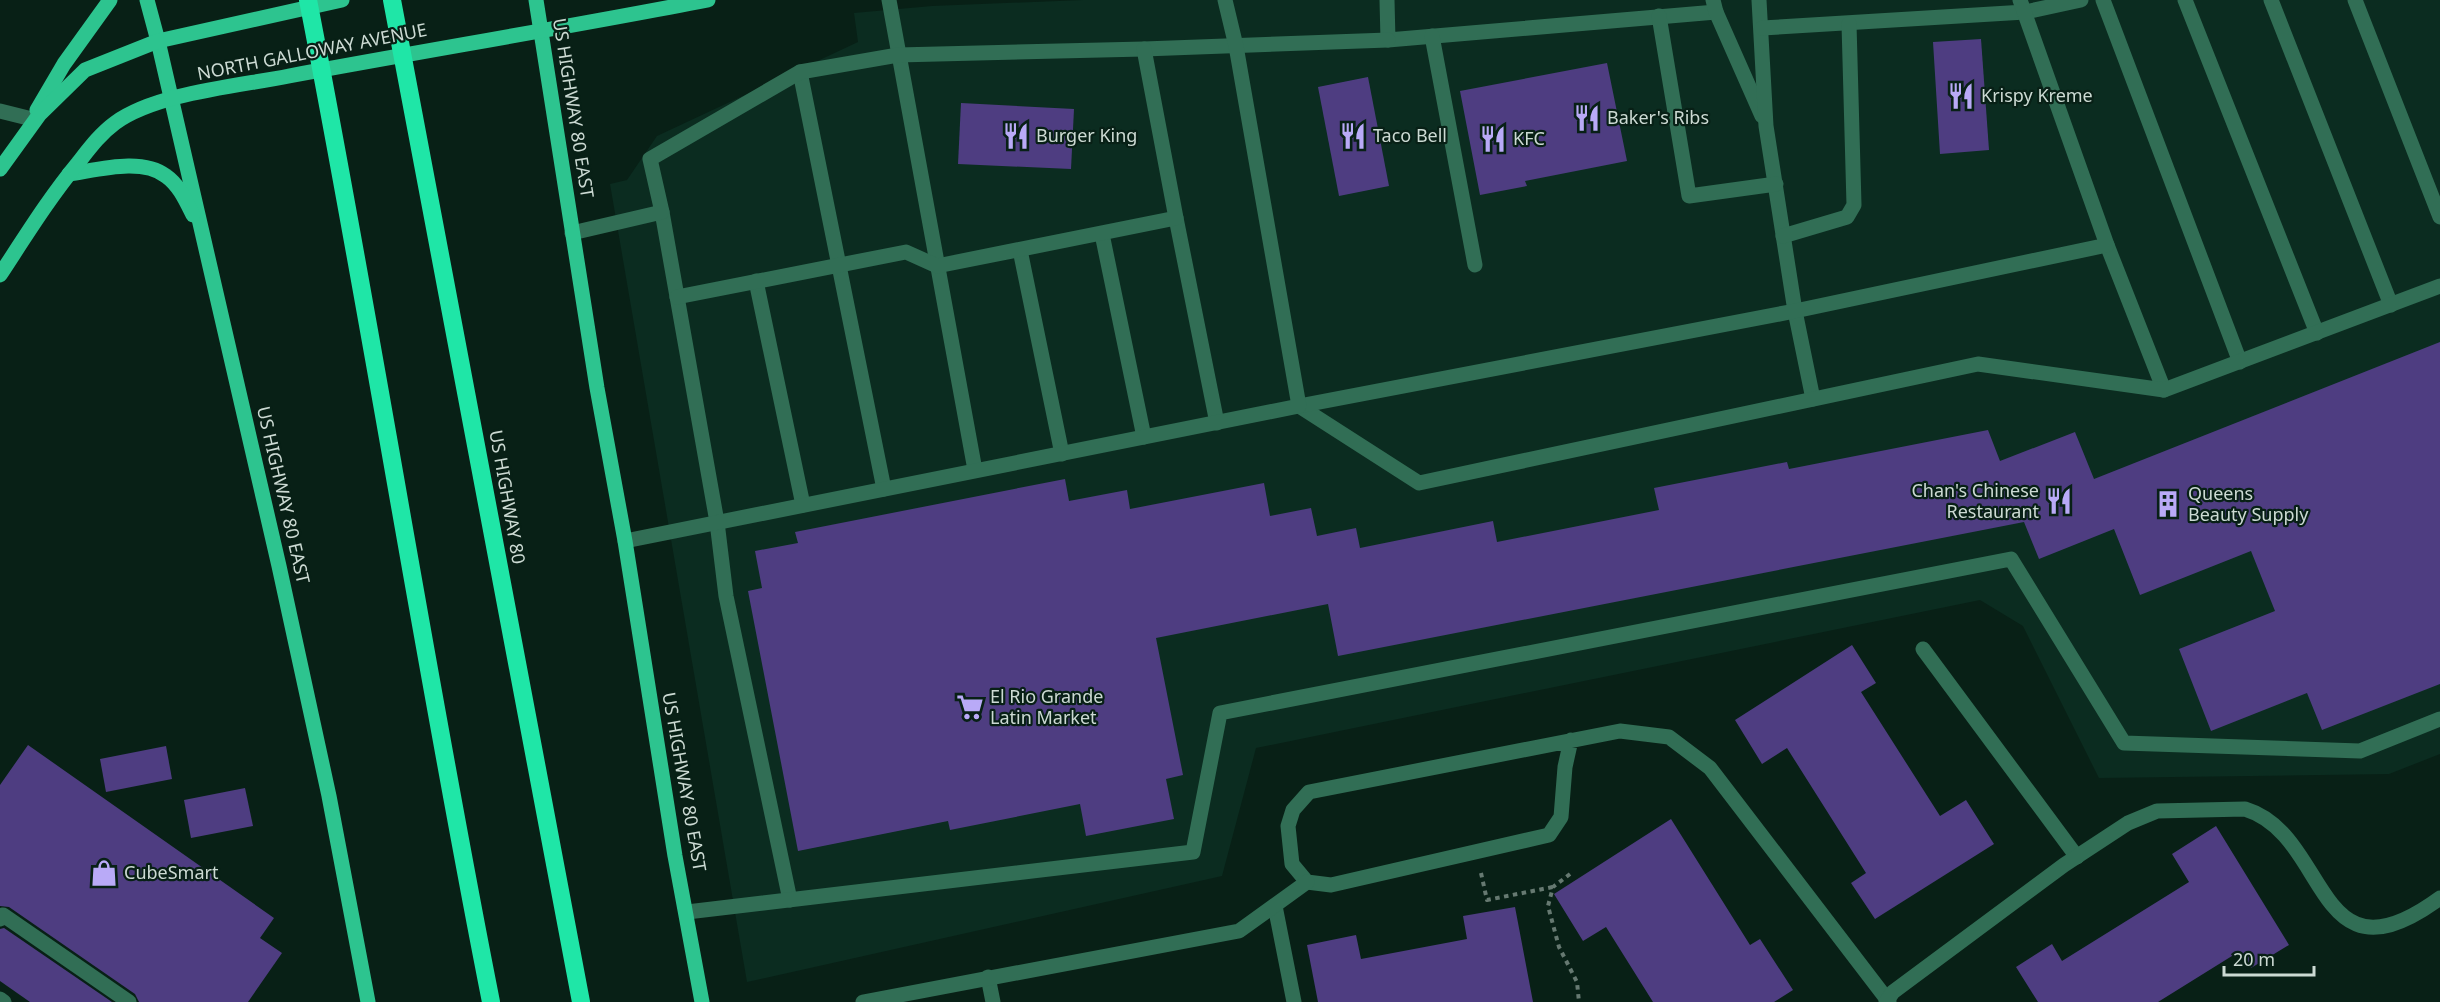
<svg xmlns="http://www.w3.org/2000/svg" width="2440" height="1002" viewBox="0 0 2440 1002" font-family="'Noto Sans',sans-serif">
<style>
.built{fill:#0b2c20}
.building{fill:#4e3d81}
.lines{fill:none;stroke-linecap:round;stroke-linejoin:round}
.path{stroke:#667971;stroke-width:4;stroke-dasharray:4.5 4.5;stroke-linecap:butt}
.minor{stroke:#316e55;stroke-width:15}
.major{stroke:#2dc48f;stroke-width:15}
.highway{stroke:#1fe6a7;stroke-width:18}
.labels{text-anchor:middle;stroke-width:4.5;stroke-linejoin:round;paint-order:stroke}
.street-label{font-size:18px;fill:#ccdad3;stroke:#082016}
.poi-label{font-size:18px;fill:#ccdad3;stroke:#082016;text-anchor:start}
</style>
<rect width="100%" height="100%" fill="#082016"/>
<polygon class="built" points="1083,0 2440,0 2440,754 2389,774 2099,778 2023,626 1980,600 1256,748 1222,876 747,982 610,184 627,180 657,136 858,42 854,13 932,6"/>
<g class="building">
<polygon points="1981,39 1989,150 1940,154 1933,42"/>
<polygon points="1607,63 1627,161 1525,181 1527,186 1480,195 1460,91"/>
<polygon points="1368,77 1389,186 1339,196 1318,87"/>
<polygon points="961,103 1074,109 1071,169 958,164"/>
<polygon points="2440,342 2440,684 2322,730 2307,693 2211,731 2179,649 2275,611 2251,551 2140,595 2114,529 2039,559 2024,522 1338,656 1328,604 1156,638 1183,775 1166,779 1174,819 1086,836 1080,804 950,830 948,821 798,851 748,591 762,588 755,551 798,543 795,532 1065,479 1069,501 1127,490 1130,509 1264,483 1270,516 1311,508 1317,536 1356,528 1360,548 1493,521 1497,542 1659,510 1654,488 1787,462 1789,469 1988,430 2000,461 2075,432 2094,479"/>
<polygon points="1852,645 1876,683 1861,692 1940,816 1966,800 1994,844 1875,919 1851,883 1866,873 1787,748 1762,764 1735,720"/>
<polygon points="28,745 274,918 260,938 282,953 248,1002 139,1002 135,994 9,907 0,906 0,785"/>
<polygon points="166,746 172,779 106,792 100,759"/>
<polygon points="245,788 253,826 191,838 184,800"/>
<polygon points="1671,819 1750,945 1760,939 1793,990 1774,1002 1653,1002 1606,927 1583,941 1554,894"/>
<polygon points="2216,826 2289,945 2251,968 2240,951 2158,1002 2038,1002 2016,967 2052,944 2062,961 2189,882 2172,854"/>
<polygon points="1515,907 1533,1002 1318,1002 1307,945 1356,935 1361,959 1467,939 1463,916"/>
<polygon points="4,928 112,1002 30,1002 0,981 0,929"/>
</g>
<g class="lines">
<g class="path">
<polyline points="1481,873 1487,900 1553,887"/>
<polyline points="1570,874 1553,887 1548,906 1559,947 1577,982 1579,1002"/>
</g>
<g class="minor">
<polyline points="889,0 975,470"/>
<polyline points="1387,0 1388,40 1716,12"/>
<polyline points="1713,0 1716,12 1762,116"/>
<polyline points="1759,0 1766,126 1795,311 1813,399"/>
<polyline points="2103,0 2240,362"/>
<polyline points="2185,0 2317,333"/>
<polyline points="2271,0 2391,305"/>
<polyline points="2355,0 2440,217"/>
<polyline points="1659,16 1689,196 1776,184"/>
<polyline points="1762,28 2025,12 2081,0"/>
<polyline points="1432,36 1475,265"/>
<polyline points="800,72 884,489"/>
<polyline points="0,111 32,119"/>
<polyline points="662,212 717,522 726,596 790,900"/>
<polyline points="1176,218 1217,423"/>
<polyline points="572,233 662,212 650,159 800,72 898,55 1144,49 1388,40"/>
<polyline points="1102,234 1144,437"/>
<polyline points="1783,236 1847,217 1854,205 1849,24"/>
<polyline points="2107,245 2164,390"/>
<polyline points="1020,250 1062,454"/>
<polyline points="756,281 803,505"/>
<polyline points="677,297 906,252 937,266 1176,218 1144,49"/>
<polyline points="1299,406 1419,483 1978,364 2164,390 2440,286"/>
<polyline points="1299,406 1795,311 2107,245 2020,0"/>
<polyline points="625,541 1299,406 1236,46 1225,0"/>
<polyline points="1923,649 2077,857"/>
<polyline points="1571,740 1565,767 1561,817 1549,835 1331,885 1307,882 1292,864 1288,826 1293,810 1309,792 1620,731 1669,737 1710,768 1889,1002"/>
<polyline points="1275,906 1294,1002"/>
<polyline points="687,912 1193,852 1220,713 2011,559 2124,743 2360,751 2440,719"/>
<polyline points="0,919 3,915 129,1002"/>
<polyline points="988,977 993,1002"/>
<polyline points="0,999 4,1002"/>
<polyline points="863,1002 1239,931 1307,882"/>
<path d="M 1886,1002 L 1893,992 L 2064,865 L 2128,823 L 2157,811 L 2245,809 C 2331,835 2313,991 2440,898"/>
</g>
<g class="major">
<polyline points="147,0 158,41 279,566 329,796 368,1002"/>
<polyline points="536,0 597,388 625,541 675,856 702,1002"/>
<polyline points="37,110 64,64 110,0"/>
<polyline points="0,169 39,115 85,70 158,41 342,0"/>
<path d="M 69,174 C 97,170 142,157 166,176 C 179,185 186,201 193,215"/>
<path d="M 0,275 C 25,237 49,198 78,163 C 89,149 100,134 115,123 C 156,93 239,86 289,76 C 429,50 569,27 708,0"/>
</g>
<g class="highway">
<path d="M 308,0 C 373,333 425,669 491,1002"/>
<polyline points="392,0 581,1002"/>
</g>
</g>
<defs>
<symbol id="restaurant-bare" viewBox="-9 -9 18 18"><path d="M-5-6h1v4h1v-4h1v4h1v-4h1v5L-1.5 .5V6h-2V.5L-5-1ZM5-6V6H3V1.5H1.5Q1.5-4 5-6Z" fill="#b9aaf7" stroke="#082016" stroke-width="2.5" paint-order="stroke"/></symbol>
<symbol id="building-bare" viewBox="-9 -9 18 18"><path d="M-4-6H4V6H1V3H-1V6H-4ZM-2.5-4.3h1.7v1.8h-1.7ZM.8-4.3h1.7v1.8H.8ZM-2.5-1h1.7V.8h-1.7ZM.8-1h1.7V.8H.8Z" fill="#b9aaf7" stroke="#082016" stroke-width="2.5" paint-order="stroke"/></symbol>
<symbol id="supermarket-bare" viewBox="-9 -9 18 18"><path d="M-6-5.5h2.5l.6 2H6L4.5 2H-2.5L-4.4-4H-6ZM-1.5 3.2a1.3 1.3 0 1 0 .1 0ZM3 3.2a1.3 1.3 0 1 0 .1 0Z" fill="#b9aaf7" stroke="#082016" stroke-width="2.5" paint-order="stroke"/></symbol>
<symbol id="shop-bare" viewBox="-9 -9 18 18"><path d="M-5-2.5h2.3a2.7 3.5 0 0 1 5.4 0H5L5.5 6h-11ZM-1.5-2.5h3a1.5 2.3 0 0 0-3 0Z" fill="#b9aaf7" stroke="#082016" stroke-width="2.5" paint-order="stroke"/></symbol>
</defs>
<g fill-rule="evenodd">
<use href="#restaurant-bare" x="1942" y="77" width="38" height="38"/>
<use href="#restaurant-bare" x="1568" y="99" width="38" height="38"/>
<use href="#restaurant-bare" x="997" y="117" width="38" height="38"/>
<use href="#restaurant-bare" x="1334" y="117" width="38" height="38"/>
<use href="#restaurant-bare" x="1474" y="120" width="38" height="38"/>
<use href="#restaurant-bare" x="2040" y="482" width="38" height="38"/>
<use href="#building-bare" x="2149" y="485" width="38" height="38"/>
<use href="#supermarket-bare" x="951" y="688" width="38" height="38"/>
<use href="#shop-bare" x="85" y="854" width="38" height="38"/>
</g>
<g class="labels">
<g class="street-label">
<text transform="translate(312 52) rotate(-11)" y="6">NORTH GALLOWAY AVENUE</text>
<text transform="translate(573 108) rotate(81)" y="6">US HIGHWAY 80 EAST</text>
<text transform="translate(283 495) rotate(77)" y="6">US HIGHWAY 80 EAST</text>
<text transform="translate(507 497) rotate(80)" y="6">US HIGHWAY 80</text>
<text transform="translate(684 782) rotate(80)" y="6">US HIGHWAY 80 EAST</text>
</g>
<g class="poi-label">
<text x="1981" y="102">Krispy Kreme</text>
<text x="1607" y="124">Baker's Ribs</text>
<text x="1036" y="142">Burger King</text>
<text x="1373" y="142">Taco Bell</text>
<text x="1513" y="145">KFC</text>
<text x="2039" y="497" text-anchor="end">Chan's Chinese<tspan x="2039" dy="21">Restaurant</tspan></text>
<text x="2188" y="500">Queens<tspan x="2188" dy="21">Beauty Supply</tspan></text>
<text x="990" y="703">El Rio Grande<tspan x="990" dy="21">Latin Market</tspan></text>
<text x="124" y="879">CubeSmart</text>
</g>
</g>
<path d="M2224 966v9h90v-9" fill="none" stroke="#ccdad3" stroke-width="3"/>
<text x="2233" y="966" font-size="18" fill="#ccdad3" stroke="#082016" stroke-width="4.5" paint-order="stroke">20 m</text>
</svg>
